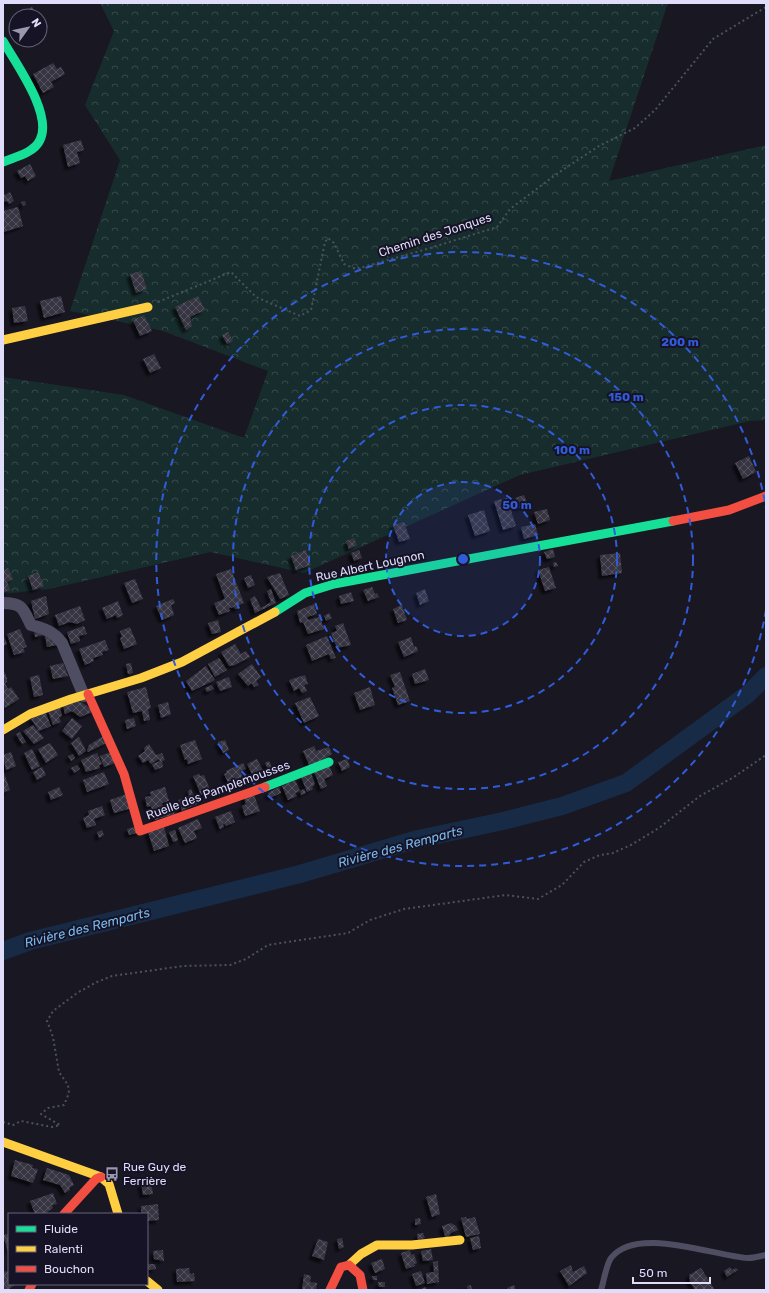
<svg xmlns="http://www.w3.org/2000/svg" width="769" height="1293" viewBox="0 0 769 1293" font-family="Rubik,sans-serif">
<style>
.forest{fill:url(#forest-crowns)}
.lines{fill:none;stroke-linecap:round;stroke-linejoin:round}
.river{stroke:#182b46;stroke-width:18}
.building{fill:url(#building-cross-hatch);filter:url(#shadow)}
.path{stroke:#49535e;stroke-width:2;stroke-dasharray:2 3;stroke-linecap:butt}
.lane{stroke:#4f4d61;stroke-width:6}
.street{stroke:#4f4d61;stroke-width:12}
.fast{stroke:#16e098;stroke-width:9}
.slow{stroke:#ffcf43;stroke-width:9}
.jam{stroke:#f24e42;stroke-width:9}
.ring{fill:none;stroke:#305cdb;stroke-width:2;stroke-dasharray:7 5}
.labels{text-anchor:middle;stroke-width:4;stroke-linejoin:round;paint-order:stroke}
.street-label{font-size:12px;fill:#dfddfa;stroke:#161326}
.poi-label{font-size:12px;fill:#dfddfa;stroke:#161326;text-anchor:start}
.water-label{font-size:13px;font-style:italic;fill:#78baed;stroke:#161326}
.centre{fill:#305cdb;stroke:#161326;stroke-width:2}
.ring-label{font-size:12px;text-anchor:middle;font-weight:bold;fill:#305cdb;stroke:#161326;stroke-width:4;stroke-linejoin:round;paint-order:stroke}
</style>
<defs>
<pattern id="forest-crowns" width="20" height="18" patternUnits="userSpaceOnUse"><rect width="20" height="18" fill="#172c2c"/><path d="M2 6a3 3 0 1 1 6 0M12 15a3 3 0 1 1 6 0" fill="none" stroke="#384a4c"/></pattern>
<pattern id="building-cross-hatch" width="8" height="8" patternUnits="userSpaceOnUse"><rect width="8" height="8" fill="#383643"/><path d="M0 0l8 8M0 8l8-8" fill="none" stroke="#54535f"/></pattern>
<filter id="shadow"><feDropShadow dx="-3.5" dy="3.5" stdDeviation="1" flood-color="#0009"/></filter>
</defs>
<rect width="100%" height="100%" fill="#191722"/>
<polygon class="forest" points="100,3 668,3 609,181 766,145 766,420 750,421 520,475 304,573 211,552 49,589 3,594 3,377 124,395 244,438 268,371 163,331 70,311 120,160 85,105 114,31"/>
<g class="lines">
<polyline class="river" points="3,951 30,941 300,874 418,839 503,821 562,806 626,783 748,694 766,676"/>
</g>
<g class="building">
<polygon points="32,7 37,16 18,16 17,14"/>
<polygon points="45,21 48,27 41,30 40,24"/>
<polygon points="53,63 57,69 61,67 65,74 51,82 54,87 43,93 33,74"/>
<polygon points="81,140 84,150 77,152 80,163 68,167 63,145"/>
<polygon points="30,164 36,176 28,181 25,176 21,178 17,171"/>
<polygon points="3,192 5,195 10,192 14,201 9,204 7,201 3,202"/>
<polygon points="25,201 26,205 23,206 21,202"/>
<polygon points="18,207 23,226 4,232 3,211"/>
<polygon points="141,271 147,289 136,293 130,274"/>
<polygon points="61,296 65,312 44,318 40,301"/>
<polygon points="198,296 205,310 190,317 192,326 186,330 175,307"/>
<polygon points="25,306 28,321 14,323 12,308"/>
<polygon points="144,315 152,331 140,336 133,320"/>
<polygon points="228,332 233,341 227,344 222,335"/>
<polygon points="154,354 161,368 150,373 143,359"/>
<polygon points="749,456 756,472 743,479 735,463"/>
<polygon points="524,495 528,505 518,508 515,498"/>
<polygon points="507,498 516,526 503,530 494,501"/>
<polygon points="547,509 550,520 538,524 534,512"/>
<polygon points="484,510 490,531 475,536 468,515"/>
<polygon points="404,522 410,539 399,542 393,525"/>
<polygon points="535,524 538,535 524,539 521,527"/>
<polygon points="354,538 357,545 349,549 346,541"/>
<polygon points="553,549 555,557 547,559 544,552"/>
<polygon points="306,550 311,565 296,570 291,556"/>
<polygon points="359,550 362,558 354,561 351,553"/>
<polygon points="620,553 622,573 602,576 600,555"/>
<polygon points="556,562 558,566 554,567 553,563"/>
<polygon points="549,567 556,588 545,591 538,570"/>
<polygon points="8,568 13,579 7,582 10,590 3,593 3,571"/>
<polygon points="231,569 244,603 239,605 240,608 235,609 234,607 229,608 230,611 219,615 214,603 225,599 216,574"/>
<polygon points="38,572 44,586 33,590 28,576"/>
<polygon points="280,573 289,595 280,599 267,577"/>
<polygon points="251,575 255,585 248,588 244,578"/>
<polygon points="135,579 143,599 132,603 124,583"/>
<polygon points="372,587 375,594 377,593 379,597 368,601 363,590"/>
<polygon points="271,589 276,603 255,613 250,599 255,596 261,608 271,602 267,591"/>
<polygon points="425,589 429,601 420,605 416,593"/>
<polygon points="351,592 354,601 341,604 339,596"/>
<polygon points="46,596 49,614 35,619 31,601"/>
<polygon points="173,599 175,603 171,605 174,615 162,620 156,606"/>
<polygon points="118,601 123,615 117,618 116,615 107,619 102,608"/>
<polygon points="314,604 317,614 307,617 308,620 320,617 324,629 308,634 303,622 300,623 297,611"/>
<polygon points="402,605 407,620 398,623 393,609"/>
<polygon points="80,606 85,620 77,624 70,622 59,626 55,615"/>
<polygon points="329,613 332,618 326,621 324,616"/>
<polygon points="218,620 221,632 212,634 208,623"/>
<polygon points="343,623 351,645 337,648 331,633 337,631 335,626"/>
<polygon points="84,626 87,634 79,636 80,641 71,644 67,632"/>
<polygon points="130,627 137,644 124,649 120,638 122,637 120,631"/>
<polygon points="20,629 27,647 23,648 25,652 14,655 7,634"/>
<polygon points="34,629 44,635 35,637"/>
<polygon points="44,631 62,644 47,647"/>
<polygon points="3,634 7,644 3,646"/>
<polygon points="327,636 336,658 331,659 329,654 312,661 306,645"/>
<polygon points="411,637 414,647 416,646 418,651 404,657 398,642"/>
<polygon points="105,640 109,650 102,652 103,655 93,658 94,661 85,665 79,649"/>
<polygon points="235,644 241,654 246,651 250,657 235,665 229,666 221,652"/>
<polygon points="219,658 227,670 215,677 208,664"/>
<polygon points="63,663 68,676 53,679 50,666"/>
<polygon points="131,663 133,673 128,674 126,664"/>
<polygon points="252,664 261,677 256,681 259,685 254,687 252,683 248,686 238,674"/>
<polygon points="206,666 215,680 192,691 186,681"/>
<polygon points="3,669 7,678 7,682 5,683 8,689 11,687 19,699 5,708 3,703"/>
<polygon points="425,669 429,680 415,684 412,674"/>
<polygon points="400,672 410,701 398,705 392,688 395,687 390,675"/>
<polygon points="39,675 43,695 34,697 30,677"/>
<polygon points="305,675 308,684 304,685 307,691 302,693 299,688 294,691 289,680"/>
<polygon points="229,677 232,687 220,691 216,682"/>
<polygon points="212,685 214,689 207,692 205,688"/>
<polygon points="146,687 151,708 148,709 150,720 144,721 142,711 133,713 127,692"/>
<polygon points="370,687 375,705 360,710 354,693"/>
<polygon points="310,697 319,716 304,723 295,703"/>
<polygon points="76,699 95,711 80,717 72,711 65,714 63,706"/>
<polygon points="168,702 171,714 161,718 158,705"/>
<polygon points="60,707 62,716 59,717 61,722 53,725 48,711"/>
<polygon points="45,711 51,726 39,731 31,719"/>
<polygon points="72,718 82,726 72,739 62,731"/>
<polygon points="134,718 136,726 127,729 125,720"/>
<polygon points="33,725 44,738 34,744 23,731"/>
<polygon points="20,732 26,742 22,744 16,734"/>
<polygon points="105,735 108,742 88,752 87,750 89,745"/>
<polygon points="79,737 86,751 79,756 71,743"/>
<polygon points="195,740 202,759 188,764 187,759 185,760 180,745"/>
<polygon points="225,740 229,750 223,753 218,742"/>
<polygon points="50,743 58,755 46,763 38,749"/>
<polygon points="149,744 156,755 162,753 165,760 162,761 163,767 155,770 152,764 160,761 159,759 151,764 148,760 143,763 138,756 145,751 144,748"/>
<polygon points="314,746 316,751 329,747 332,754 310,767 303,751"/>
<polygon points="32,749 40,766 32,770 24,753"/>
<polygon points="11,752 16,766 6,770 3,755"/>
<polygon points="111,752 115,763 104,767 100,756"/>
<polygon points="97,753 102,764 99,765 100,768 86,772 81,760"/>
<polygon points="73,754 75,758 71,761 68,756"/>
<polygon points="257,759 263,771 253,776 247,764"/>
<polygon points="347,759 350,767 342,771 338,762"/>
<polygon points="269,761 272,767 268,769 265,763"/>
<polygon points="243,763 246,769 240,771 245,782 231,789 224,774 227,772 226,771"/>
<polygon points="77,765 80,769 74,773 71,768"/>
<polygon points="329,765 333,775 324,779 327,786 321,789 314,772"/>
<polygon points="42,767 46,775 37,780 33,772"/>
<polygon points="3,770 10,790 3,793"/>
<polygon points="104,772 109,784 87,792 83,780"/>
<polygon points="311,773 315,784 312,787 313,789 307,792 301,777"/>
<polygon points="199,774 200,776 204,775 211,792 201,795 193,776"/>
<polygon points="295,780 300,791 295,793 297,796 288,800 282,786"/>
<polygon points="59,787 63,795 51,800 48,792"/>
<polygon points="165,787 169,801 162,803 164,810 153,813 151,806 147,807 145,797 151,796 150,792"/>
<polygon points="279,787 281,793 270,798 268,793"/>
<polygon points="191,789 197,804 182,811 178,800 189,796 188,791"/>
<polygon points="304,789 306,793 301,795 300,791"/>
<polygon points="253,792 260,811 245,816 242,806 246,804 243,795"/>
<polygon points="127,794 132,808 114,813 110,800"/>
<polygon points="102,806 105,815 94,819 96,825 87,828 83,818 89,815 88,811"/>
<polygon points="174,810 175,814 155,820 154,816"/>
<polygon points="231,811 235,822 226,826 224,823 223,824 224,827 220,829 215,817"/>
<polygon points="198,819 202,828 194,831 197,838 185,843 178,828"/>
<polygon points="139,826 141,832 129,835 127,829"/>
<polygon points="164,827 169,846 154,851 148,832"/>
<polygon points="102,830 104,835 99,838 97,832"/>
<polygon points="175,830 178,840 173,842 169,832"/>
<polygon points="15,1160 33,1165 32,1168 38,1169 33,1183 11,1176"/>
<polygon points="47,1168 69,1175 74,1185 69,1188 70,1190 65,1193 60,1185 43,1180"/>
<polygon points="151,1182 153,1194 143,1195 141,1183"/>
<polygon points="53,1193 57,1204 52,1205 53,1208 45,1214 41,1213 35,1214 30,1201"/>
<polygon points="436,1194 440,1214 432,1217 426,1197"/>
<polygon points="158,1204 159,1220 147,1221 147,1214 141,1214 141,1206"/>
<polygon points="466,1217 467,1219 475,1217 480,1234 466,1237 461,1218"/>
<polygon points="420,1218 421,1224 415,1225 415,1219"/>
<polygon points="451,1223 456,1226 458,1230 451,1233 446,1240 442,1226"/>
<polygon points="423,1233 425,1238 418,1240 417,1234"/>
<polygon points="9,1234 9,1251 8,1252 5,1241 3,1241 3,1235"/>
<polygon points="479,1236 481,1248 473,1250 470,1238"/>
<polygon points="342,1238 344,1247 339,1249 337,1239"/>
<polygon points="318,1239 328,1242 324,1260 312,1256"/>
<polygon points="431,1249 433,1260 423,1261 421,1251"/>
<polygon points="163,1250 164,1261 154,1259 153,1251"/>
<polygon points="410,1250 411,1255 414,1254 417,1263 414,1264 415,1266 406,1269 401,1253"/>
<polygon points="382,1259 385,1269 375,1273 371,1263"/>
<polygon points="438,1261 439,1282 427,1284 426,1273 434,1272 433,1262"/>
<polygon points="147,1264 155,1264 156,1269 149,1270"/>
<polygon points="571,1265 573,1272 584,1266 587,1273 569,1286 560,1271"/>
<polygon points="730,1267 732,1270 736,1268 738,1270 727,1277 724,1271"/>
<polygon points="189,1268 190,1274 194,1273 195,1281 177,1282 176,1269"/>
<polygon points="701,1268 715,1290 695,1290 690,1282 689,1275"/>
<polygon points="6,1271 6,1272 9,1271 9,1284 16,1284 8,1290 3,1290 3,1272"/>
<polygon points="421,1271 425,1283 416,1286 412,1274"/>
<polygon points="304,1274 311,1276 310,1282 317,1283 316,1290 302,1290"/>
<polygon points="372,1276 377,1276 377,1280 373,1280"/>
<polygon points="378,1282 385,1282 385,1287 379,1287"/>
<polygon points="471,1285 472,1290 468,1290 467,1286"/>
<polygon points="514,1285 516,1290 508,1290 507,1288"/>
<polygon points="426,1287 427,1290 418,1290"/>
</g>
<g class="lines">
<g class="path">
<polyline points="158,302 231,272 256,297 300,316 311,310 325,242 328,238 334,243 344,264 356,269 427,249 497,227 510,209 558,173 599,146 635,128 655,110 713,39 766,7"/>
<polyline points="3,1122 13,1125 21,1121 52,1127 60,1125 41,1114 48,1108 64,1105 69,1093 68,1085 59,1072 53,1037 47,1021 53,1011 77,993 97,982 112,976 183,966 230,965 246,959 268,945 348,933 370,920 404,909 506,895 538,899 562,885 584,862 600,855 613,853 631,845 659,828 700,796 734,777 766,755"/>
</g>
<path class="lane" d="M 601,1290 C 604,1281 606,1265 611,1258 C 636,1225 714,1256 748,1258 C 754,1258 760,1256 766,1255"/>
<path class="street" d="M 3,603 C 23,603 23,609 31,625 C 44,628 54,632 62,643 L 84,696"/>
<g class="fast">
<path d="M 3,41 C 16,64 53,114 40,140 C 34,153 15,157 3,162"/>
<polyline points="275,612 305,593 334,584 673,521"/>
<polyline points="265,787 329,762"/>
</g>
<g class="slow">
<polyline points="3,340 148,307"/>
<polyline points="3,730 30,714 71,699 141,678 182,662 275,612"/>
<polyline points="3,1142 101,1177 109,1184 118,1214"/>
<polyline points="349,1265 361,1254 377,1245 412,1245 460,1240"/>
<polyline points="147,1281 158,1290"/>
</g>
<g class="jam">
<polyline points="673,521 729,510 766,496"/>
<polyline points="88,694 124,774 140,831 265,787"/>
<polyline points="64,1214 96,1179 101,1177"/>
<polyline points="29,1290 32,1284"/>
<polyline points="330,1290 341,1267 349,1265 360,1275 363,1290"/>
</g>
</g>
<circle cx="463" cy="559" r="77" fill="#305cdb" fill-opacity=".12"/>
<g class="ring">
<circle cx="463" cy="559" r="77"/>
<circle cx="463" cy="559" r="154"/>
<circle cx="463" cy="559" r="230"/>
<path d="M766 610A307 307 0 1 1 766 508"/>
</g>
<defs>
<symbol id="bus-bare" viewBox="-9 -9 18 18"><path d="M-5-6H5V4H4V6H2V4H-2V6H-4V4H-5ZM-3.5-4V0h7V-4ZM-3.5 1.2v1.5H-2V1.2ZM2 1.2v1.5H3.5V1.2Z" fill="#9a98ae" stroke="#161326" stroke-width="2.5" paint-order="stroke"/></symbol>
</defs>
<g fill-rule="evenodd">
<use href="#bus-bare" x="102" y="1164" width="20" height="20"/>
</g>
<g class="labels">
<g class="street-label">
<text transform="translate(435 235) rotate(-18)" y="4">Chemin des Jonques</text>
<text transform="translate(370 566) rotate(-12)" y="4">Rue Albert Lougnon</text>
<text transform="translate(218 790) rotate(-20)" y="4">Ruelle des Pamplemousses</text>
</g>
<g class="poi-label">
<text x="123" y="1171">Rue Guy de<tspan x="123" dy="14">Ferrière</tspan></text>
</g>
<g class="water-label">
<text transform="translate(400 846) rotate(-15)" y="5">Rivière des Remparts</text>
<text transform="translate(87 927) rotate(-14)" y="5">Rivière des Remparts</text>
</g>
</g>
<circle cx="463" cy="559" r="6" class="centre"/>
<g class="ring-label">
<text x="680" y="346">200 m</text>
<text x="626" y="401">150 m</text>
<text x="572" y="454">100 m</text>
<text x="517" y="509">50 m</text>
</g>
<rect width="769" height="1293" fill="none" stroke="#dfddfa" stroke-width="8"/>
<rect x="8" y="1213" width="140" height="72" fill="#161326" stroke="#66647b"/>
<rect x="16" y="1226" width="20" height="6" fill="#16e098" stroke="#66647b"/>
<text x="44" y="1233" font-size="12" fill="#dfddfa">Fluide</text>
<rect x="16" y="1246" width="20" height="6" fill="#ffcf43" stroke="#66647b"/>
<text x="44" y="1253" font-size="12" fill="#dfddfa">Ralenti</text>
<rect x="16" y="1266" width="20" height="6" fill="#f24e42" stroke="#66647b"/>
<text x="44" y="1273" font-size="12" fill="#dfddfa">Bouchon</text>
<g transform="translate(28 28) rotate(57)"><circle r="19" fill="#161326" stroke="#66647b"/>
<path d="M0-3L7 15L0 10L-7 15Z" fill="#9a98ae"/>
<text y="-6" font-size="11" font-weight="bold" text-anchor="middle" fill="#dfddfa">N</text>
</g>
<path d="M633 1277v6h77v-6" fill="none" stroke="#dfddfa" stroke-width="2"/>
<text x="639" y="1277" font-size="12" fill="#dfddfa" stroke="#161326" stroke-width="3" paint-order="stroke">50 m</text>
</svg>
